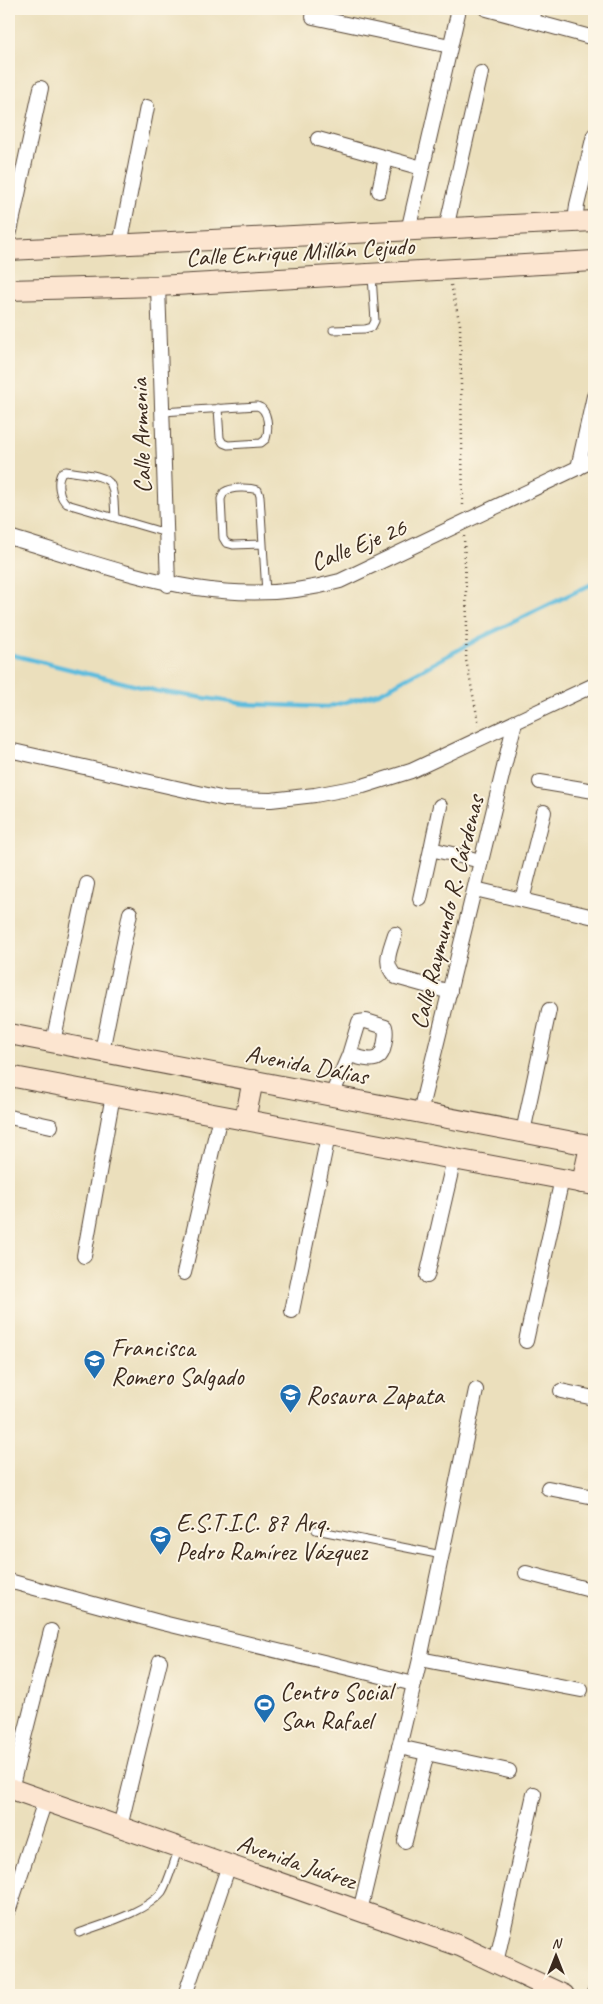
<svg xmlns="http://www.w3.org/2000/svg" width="603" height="2004" viewBox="0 0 603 2004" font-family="Caveat,sans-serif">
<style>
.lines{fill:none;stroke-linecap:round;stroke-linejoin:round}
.stream{stroke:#5fbcdd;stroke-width:4.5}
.lane-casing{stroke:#554536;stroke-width:9}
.street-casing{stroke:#554536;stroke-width:16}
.secondary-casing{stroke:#554536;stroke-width:22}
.path{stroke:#554536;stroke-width:2.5;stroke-dasharray:1 4;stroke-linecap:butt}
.lane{stroke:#fff;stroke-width:7}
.street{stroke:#fff;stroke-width:14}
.secondary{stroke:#fce5d0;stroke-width:20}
.labels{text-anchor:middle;stroke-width:4;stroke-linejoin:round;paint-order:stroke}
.street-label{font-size:25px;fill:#3b2a1e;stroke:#fcf5e5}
.poi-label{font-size:25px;fill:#3b2a1e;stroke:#fcf5e5;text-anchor:start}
</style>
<rect width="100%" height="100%" fill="#fcf5e5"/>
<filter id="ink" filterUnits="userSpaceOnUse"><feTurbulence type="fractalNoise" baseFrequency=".02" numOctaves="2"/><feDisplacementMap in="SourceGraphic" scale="10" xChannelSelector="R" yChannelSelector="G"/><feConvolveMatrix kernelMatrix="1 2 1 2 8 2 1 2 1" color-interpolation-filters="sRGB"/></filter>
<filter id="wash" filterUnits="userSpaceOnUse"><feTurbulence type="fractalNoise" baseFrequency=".0096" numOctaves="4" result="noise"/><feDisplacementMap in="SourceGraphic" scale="20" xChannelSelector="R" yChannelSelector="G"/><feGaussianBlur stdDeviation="1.12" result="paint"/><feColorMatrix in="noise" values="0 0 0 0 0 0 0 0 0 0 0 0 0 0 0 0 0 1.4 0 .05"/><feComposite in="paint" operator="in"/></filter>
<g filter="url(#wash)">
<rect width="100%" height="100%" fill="#ebdfbc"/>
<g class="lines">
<polyline class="stream" points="9,654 157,691 245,704 327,707 379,693 480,638 594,583"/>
</g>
</g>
<g filter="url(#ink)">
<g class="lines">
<defs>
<g id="lane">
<polyline points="333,330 365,329 372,327 375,321 372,276"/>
<path d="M 162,412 L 257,406 C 269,409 269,429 266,439 L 261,443 L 228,445 L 223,443 L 220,438 L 218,408"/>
<path d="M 115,517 C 114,508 115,494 111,485 C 107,474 77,473 66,471 L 62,472 C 56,481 59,498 67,504 L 166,533"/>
<path d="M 263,544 L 233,545 L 226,543 L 223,538 L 221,499 L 224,492 C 232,487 248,487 258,490 L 260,496 L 266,593"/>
<polyline points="316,1530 442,1555"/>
<path d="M 79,1933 C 103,1924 146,1912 162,1892 C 169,1881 174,1860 179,1848"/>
</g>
<g id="street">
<polyline points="487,9 594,38"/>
<polyline points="313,17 450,46"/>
<polyline points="532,21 535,9"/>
<polyline points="318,139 422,168"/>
<polyline points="379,191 386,158"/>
<polyline points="575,222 577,205 594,135"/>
<polyline points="446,229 481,73"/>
<polyline points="408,231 459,9"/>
<polyline points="9,236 41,88"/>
<polyline points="120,245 147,107"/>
<polyline points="158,286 168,585"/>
<polyline points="578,468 594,396"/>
<path d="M 9,537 C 120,570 223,614 340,581 L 594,460"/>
<polyline points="9,750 225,799 271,800 315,795 363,786 411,771 594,685"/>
<polyline points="540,782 594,791"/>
<polyline points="440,806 431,849 481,861"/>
<polyline points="475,889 594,917"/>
<polyline points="420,899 431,849"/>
<polyline points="522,900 544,812"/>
<path d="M 395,934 C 390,951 382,963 396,977 L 450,992"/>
<polyline points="53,1042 87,884"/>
<polyline points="102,1051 130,913"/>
<path d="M 332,1095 L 349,1055 L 359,1022 L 366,1021 L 385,1027 C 387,1034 385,1040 384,1046 C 380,1067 364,1058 349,1055"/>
<polyline points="420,1112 515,722"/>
<polyline points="9,1117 51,1126"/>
<polyline points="523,1132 549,1010"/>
<polyline points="84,1256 113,1095"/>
<polyline points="184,1273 220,1116"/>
<polyline points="427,1276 454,1159"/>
<polyline points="292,1311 328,1136"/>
<polyline points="526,1341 562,1179"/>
<polyline points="561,1391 594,1398"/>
<polyline points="548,1488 594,1497"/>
<polyline points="526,1573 594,1591"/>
<polyline points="9,1581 163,1623 414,1684"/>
<polyline points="420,1659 581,1690"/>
<polyline points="399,1747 509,1771"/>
<polyline points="11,1789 51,1631"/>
<polyline points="120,1827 160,1661"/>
<polyline points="405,1841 427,1753"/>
<polyline points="9,1909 45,1801"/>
<polyline points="360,1911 420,1659 476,1390"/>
<polyline points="496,1963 534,1794"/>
<polyline points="185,1995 229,1865"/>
<polyline points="594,1995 594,1993"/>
</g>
<g id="secondary">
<polyline points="9,250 594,221"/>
<polyline points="9,290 158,286 594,261"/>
<polyline points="9,1034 594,1146"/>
<polyline points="9,1076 594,1185"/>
<polyline points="245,1120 253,1080"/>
<polyline points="582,1183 590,1146"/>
<polyline points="9,1788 460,1946 564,1995"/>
</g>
</defs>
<use href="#lane" class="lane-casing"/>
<use href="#street" class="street-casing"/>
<use href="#secondary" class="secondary-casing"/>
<g class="path">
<polyline points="451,285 460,324 463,506"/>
<polyline points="464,536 467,621 466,660 479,725"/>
</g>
<use href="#lane" class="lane"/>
<use href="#street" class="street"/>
<use href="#secondary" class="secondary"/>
</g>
</g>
<defs>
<symbol id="school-pin" viewBox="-11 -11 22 30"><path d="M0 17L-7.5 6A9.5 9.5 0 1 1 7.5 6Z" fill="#1f6fb2" stroke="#fcf5e5"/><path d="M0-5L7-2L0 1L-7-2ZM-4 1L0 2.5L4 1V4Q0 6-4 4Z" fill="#fff"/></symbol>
<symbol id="stadium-pin" viewBox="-11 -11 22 30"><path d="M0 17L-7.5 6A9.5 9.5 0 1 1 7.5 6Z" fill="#1f6fb2" stroke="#fcf5e5"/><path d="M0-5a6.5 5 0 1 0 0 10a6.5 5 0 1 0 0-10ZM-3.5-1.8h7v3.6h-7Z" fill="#fff"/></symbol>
</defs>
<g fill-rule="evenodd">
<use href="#school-pin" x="82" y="1348" width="25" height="34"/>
<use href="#school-pin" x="278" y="1382" width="25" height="34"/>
<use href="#school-pin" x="148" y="1524" width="25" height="34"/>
<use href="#stadium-pin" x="252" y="1692" width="25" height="34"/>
</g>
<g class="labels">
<g class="street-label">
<text transform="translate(300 251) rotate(-3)" y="9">Calle Enrique Millán Cejudo</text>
<text transform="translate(140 436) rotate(-92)" y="9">Calle Armenia</text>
<text transform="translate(358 544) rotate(-22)" y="9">Calle Eje 26</text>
<text transform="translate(446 912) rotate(-76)" y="9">Calle Raymundo R. Cárdenas</text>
<text transform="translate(307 1064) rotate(11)" y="9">Avenida Dálias</text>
<text transform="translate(297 1861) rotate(19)" y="9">Avenida Juárez</text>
</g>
<g class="poi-label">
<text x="111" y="1356">Francisca<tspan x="111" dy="29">Romero Salgado</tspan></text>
<text x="306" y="1404">Rosaura Zapata</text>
<text x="176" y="1531">E.S.T.I.C. 87 Arq.<tspan x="176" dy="29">Pedro Ramírez Vázquez</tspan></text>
<text x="280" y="1700">Centro Social<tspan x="280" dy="29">San Rafael</tspan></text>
</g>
</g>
<rect width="603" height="2004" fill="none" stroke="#fcf5e5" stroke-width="30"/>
<g transform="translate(556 1956)" stroke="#fcf5e5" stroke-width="4" paint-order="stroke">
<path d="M0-4L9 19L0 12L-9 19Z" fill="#3b2a1e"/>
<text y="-8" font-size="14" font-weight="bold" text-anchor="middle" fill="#3b2a1e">N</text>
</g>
</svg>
